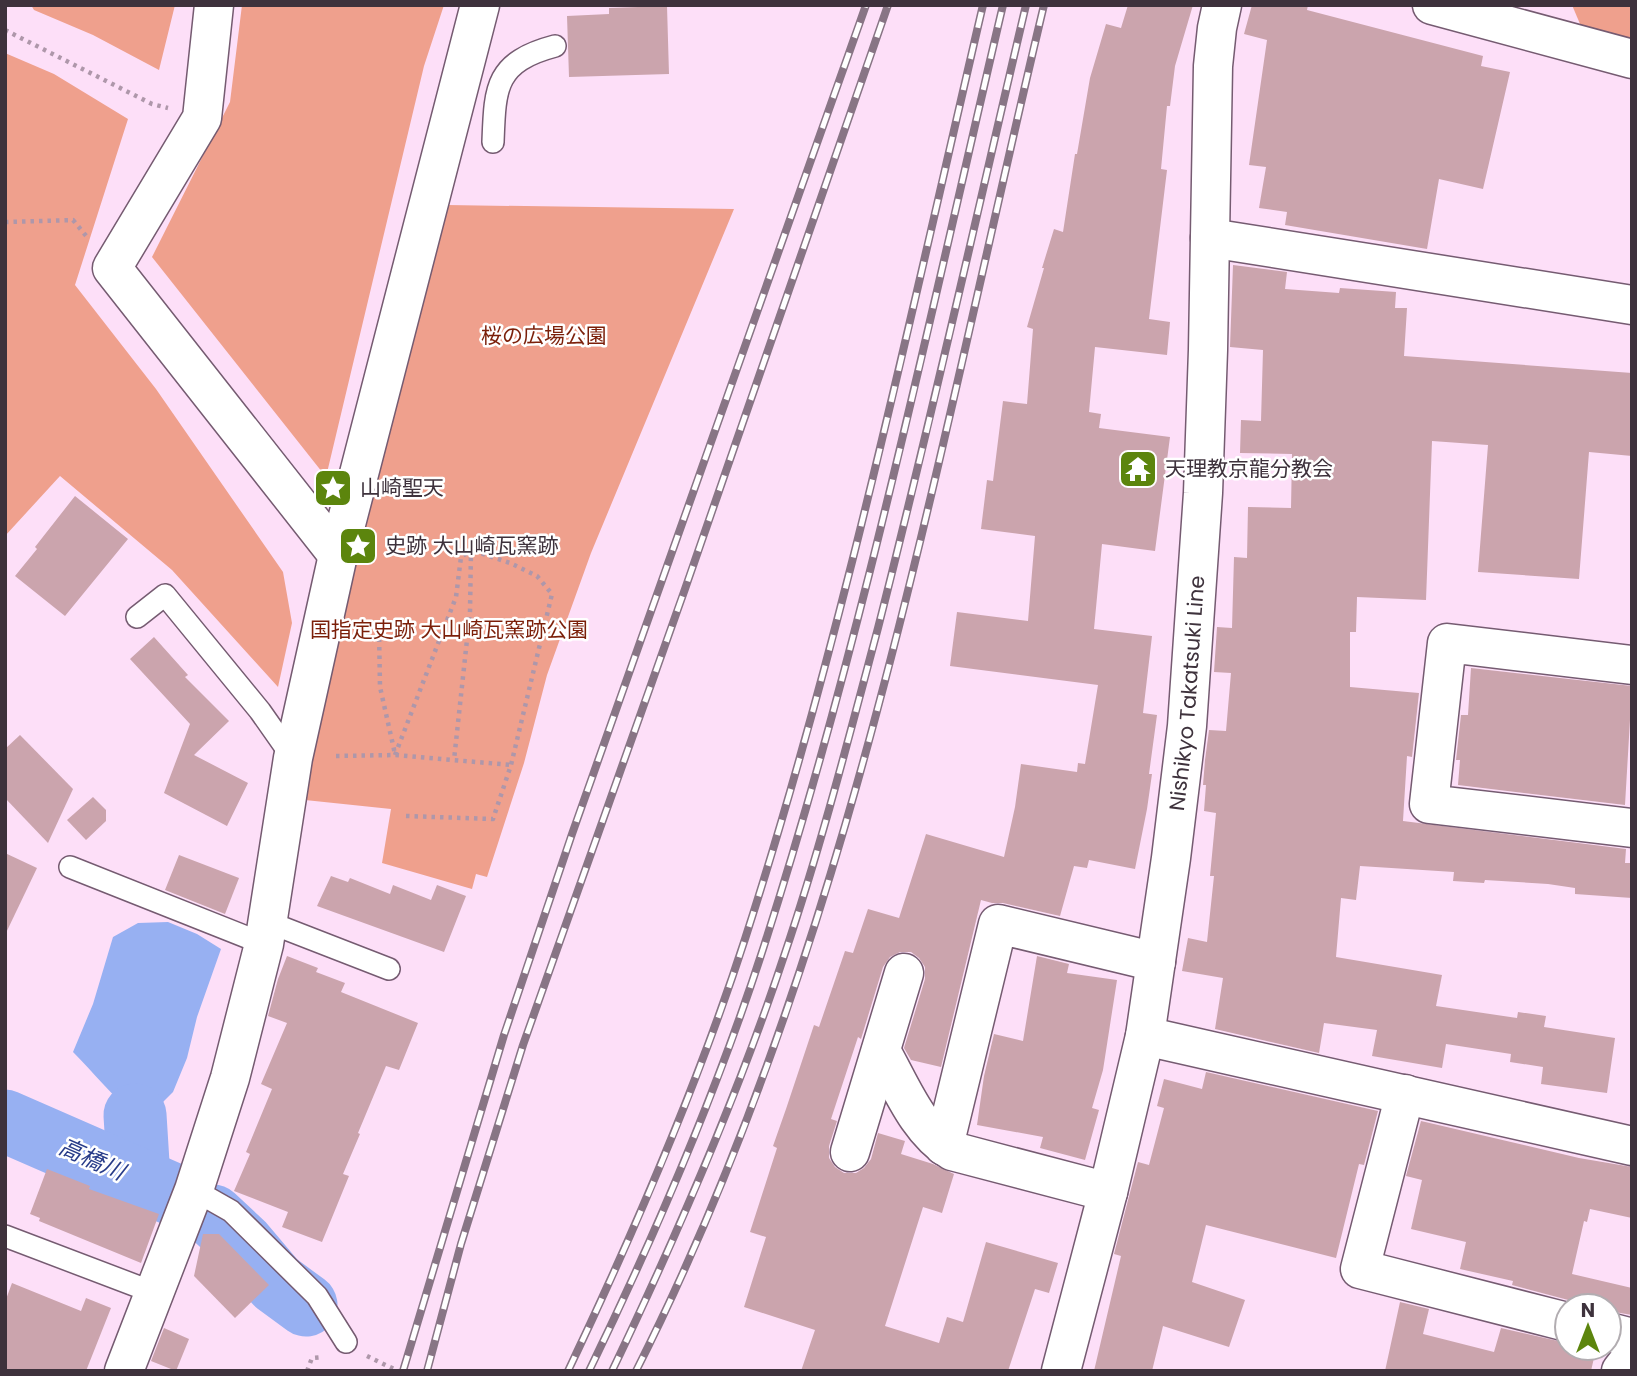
<svg xmlns="http://www.w3.org/2000/svg" width="1637" height="1376" viewBox="0 0 1637 1376" font-family="Poppins,'Noto Sans JP',sans-serif">
<style>
.green{fill:#efa08d}
.water{fill:#97b0f2}
.lines{fill:none;stroke-linecap:round;stroke-linejoin:round}
.river{stroke:#97b0f2;stroke-width:63}
.building{fill:#cba4ad}
.service-casing{stroke:#755b71;stroke-width:24}
.minor-casing{stroke:#755b71;stroke-width:41}
.primary-casing{stroke:#755b71;stroke-width:41}
.path{stroke:#ae97aa;stroke-width:4.5;stroke-dasharray:3.5 5;stroke-linecap:butt}
.service{stroke:#fff;stroke-width:21}
.minor{stroke:#fff;stroke-width:38}
.primary{stroke:#fff;stroke-width:38}
.rail-casing{stroke:#887585;stroke-width:8}
.rail{stroke:#fff;stroke-width:5;stroke-dasharray:16;stroke-linecap:butt}
.labels{text-anchor:middle;stroke-width:5;stroke-linejoin:round;paint-order:stroke}
.park-label{font-size:21px;fill:#7b1f09;stroke:#fff}
.poi-label{font-size:21px;fill:#3e323c;stroke:#fff;text-anchor:start}
.street-label{font-size:21px;fill:#3e323c;stroke:#fff}
.water-label{font-size:23px;font-style:italic;fill:#283c89;stroke:#fff}
</style>
<rect width="100%" height="100%" fill="#fddff8"/>
<g class="green">
<polygon points="31,5 175,5 159,70 93,35 34,10"/>
<polygon points="242,5 444,5 424,66 326,477 152,257 230,102"/>
<polygon points="1572,5 1632,5 1632,44 1583,31"/>
<polygon points="5,53 54,74 128,119 75,285 156,389 283,572 292,623 278,687 172,570 60,476 5,536"/>
<polygon points="447,205 734,209 591,553 547,675 524,763 487,877 476,874 472,889 382,863 391,809 305,800 323,695"/>
</g>
<path class="water" d="M 168,922 L 197,934 L 221,949 L 197,1017 L 187,1058 L 173,1092 L 155,1110 L 135,1115 C 112,1096 94,1073 73,1052 L 93,1004 L 113,937 L 138,923 Z"/>
<g class="lines">
<g class="river">
<polyline points="135,1115 139,1179"/>
<polyline points="5,1121 179,1197"/>
<polyline points="213,1216 243,1244 276,1283 306,1305"/>
</g>
</g>
<g class="building">
<polygon points="1128,5 1193,5 1175,66 1170,106 1167,106 1161,169 1167,170 1149,319 1170,322 1167,355 1095,347 1089,412 1101,414 1099,428 1170,437 1155,551 1102,544 1094,629 1152,636 1143,713 1157,715 1149,774 1152,774 1147,809 1135,869 1089,860 1087,868 1074,866 1060,916 1003,903 992,903 981,900 941,1067 911,1060 904,1048 925,979 925,967 919,958 911,952 900,952 890,957 883,967 861,1039 858,1037 831,1119 837,1121 829,1146 829,1158 835,1167 844,1173 856,1173 864,1168 871,1159 878,1133 905,1141 901,1154 933,1164 954,1174 942,1213 923,1207 885,1326 939,1343 947,1317 963,1322 986,1242 1058,1263 1049,1293 1035,1289 1008,1371 801,1371 815,1330 744,1307 766,1237 750,1232 777,1148 773,1146 786,1109 814,1025 819,1027 845,951 853,953 868,909 899,918 926,834 1004,857 1015,807 1021,764 1077,772 1078,763 1085,764 1098,685 950,666 957,612 1028,621 1035,536 981,529 987,480 993,481 1003,401 1027,404 1033,329 1027,327 1044,268 1042,268 1054,229 1063,232 1075,154 1077,154 1090,78 1106,24 1121,28"/>
<polygon points="1252,5 1308,5 1307,10 1483,56 1481,66 1510,72 1483,189 1439,179 1427,249 1285,225 1287,212 1259,208 1266,167 1249,165 1267,40 1244,34"/>
<polygon points="667,6 669,74 569,77 567,16 609,14 609,8"/>
<polygon points="1233,265 1287,272 1285,289 1339,293 1340,288 1396,292 1395,308 1407,308 1404,356 1632,373 1632,456 1589,452 1579,579 1478,572 1488,445 1432,441 1426,600 1357,597 1356,632 1350,632 1350,687 1419,693 1412,757 1407,756 1403,821 1626,849 1625,863 1632,863 1632,898 1575,894 1575,888 1548,884 1485,880 1484,883 1453,881 1454,872 1360,866 1356,900 1341,898 1336,957 1442,975 1436,1006 1517,1018 1518,1012 1546,1016 1544,1027 1615,1038 1607,1093 1541,1084 1543,1067 1510,1062 1511,1054 1446,1044 1442,1068 1372,1056 1377,1030 1324,1023 1319,1053 1215,1029 1223,978 1182,971 1188,938 1207,942 1214,876 1210,876 1216,813 1204,811 1206,785 1203,785 1205,760 1209,730 1226,731 1231,673 1214,672 1217,627 1232,628 1234,557 1247,558 1248,507 1291,508 1292,454 1240,453 1241,420 1261,421 1263,350 1230,347"/>
<polygon points="75,496 128,539 65,616 15,576 37,549 35,547"/>
<polygon points="154,637 188,675 185,677 229,721 194,755 248,783 227,826 164,793 190,724 130,659"/>
<polygon points="1471,668 1632,686 1625,805 1458,785 1460,760 1456,760 1461,715 1468,715"/>
<polygon points="20,735 73,789 48,843 5,798 5,749"/>
<polygon points="93,797 106,810 106,821 86,840 67,820"/>
<polygon points="5,853 37,868 5,935"/>
<polygon points="179,855 239,878 225,914 165,890"/>
<polygon points="331,876 348,882 350,878 390,894 393,885 431,900 437,885 466,896 444,952 317,906"/>
<polygon points="287,956 318,968 316,972 345,983 341,992 418,1023 399,1070 386,1066 358,1133 360,1134 343,1174 349,1176 322,1242 282,1227 288,1212 234,1191 250,1154 246,1152 272,1089 261,1084 287,1023 268,1016 278,979"/>
<polygon points="1037,956 1069,964 1067,973 1117,980 1103,1070 1092,1108 1099,1110 1085,1160 1040,1148 1043,1137 977,1125 984,1076 994,1034 1023,1041"/>
<polygon points="1206,1072 1378,1111 1364,1165 1359,1164 1336,1258 1206,1225 1192,1282 1245,1300 1229,1347 1163,1326 1152,1371 1094,1371 1121,1256 1114,1254 1138,1162 1149,1165 1164,1108 1157,1106 1164,1079 1202,1089"/>
<polygon points="1421,1121 1579,1158 1632,1167 1632,1218 1590,1209 1587,1222 1584,1221 1572,1274 1632,1288 1632,1315 1609,1311 1609,1306 1582,1306 1572,1301 1512,1285 1513,1281 1460,1269 1466,1242 1411,1229 1422,1180 1406,1176"/>
<polygon points="47,1169 90,1186 89,1189 159,1214 141,1263 39,1221 40,1218 30,1214"/>
<polygon points="203,1234 219,1234 269,1285 235,1318 194,1276"/>
<polygon points="12,1283 81,1311 86,1298 111,1308 86,1371 5,1371 5,1302"/>
<polygon points="1400,1302 1429,1309 1423,1334 1494,1352 1501,1328 1567,1343 1567,1348 1594,1348 1596,1349 1591,1371 1385,1371"/>
<polygon points="164,1328 189,1339 176,1371 151,1361"/>
</g>
<g class="lines">
<defs>
<g id="service">
<path d="M 493,142 C 495,87 495,62 555,46"/>
<polyline points="137,617 165,595 260,711 293,758"/>
<polyline points="70,867 264,944"/>
<polyline points="268,922 389,969"/>
<polyline points="194,1190 231,1211 317,1296 346,1342"/>
<polyline points="5,1236 155,1293"/>
</g>
<g id="minor">
<polyline points="214,5 202,118 112,268 338,555"/>
<polyline points="1432,5 1632,59"/>
<polyline points="1210,238 1632,305"/>
<polyline points="1632,665 1447,643 1429,804 1632,828"/>
<polyline points="1145,1036 1632,1146"/>
<path d="M 881,1051 C 900,1084 917,1130 952,1151 L 1108,1192"/>
<polyline points="1405,1094 1360,1269 1567,1322"/>
<polyline points="944,1146 998,924 1156,962"/>
<polyline points="850,1152 904,973"/>
<polyline points="1609,1332 1632,1338"/>
<polyline points="124,1371 194,1190 230,1078 264,944 293,758 338,555 480,5"/>
<polyline points="1621,1371 1632,1357"/>
</g>
<g id="primary">
<path id="s1" d="M 1061,1371 L 1108,1192 L 1145,1036 L 1171,858 L 1187,726 L 1203,493 L 1208,350 L 1213,66 L 1217,28 L 1222,5"/>
</g>
</defs>
<use href="#service" class="service-casing"/>
<use href="#minor" class="minor-casing"/>
<use href="#primary" class="primary-casing"/>
<g class="path">
<polyline points="5,30 152,104 168,108"/>
<polyline points="5,222 73,220 87,237"/>
<polyline points="379,630 380,687 395,754"/>
<polyline points="395,755 456,597 461,557 471,550 470,612 454,760"/>
<polyline points="336,756 395,755 511,765"/>
<polyline points="406,816 493,819 511,765 552,594 537,576 510,563 471,550"/>
<polyline points="367,1356 398,1371"/>
<polyline points="307,1371 312,1358 323,1357"/>
</g>
<use href="#service" class="service"/>
<use href="#minor" class="minor"/>
<use href="#primary" class="primary"/>
<defs>
<g id="rail">
<polyline points="403,1371 504,1035 572,834 866,5"/>
<polyline points="427,1371 461,1244 523,1045 685,589 888,5"/>
<path d="M 568,1371 C 635,1230 697,1087 745,939 C 844,633 910,317 983,5"/>
<path d="M 589,1371 C 656,1233 717,1092 764,946 C 863,638 929,320 1003,5"/>
<path d="M 612,1371 C 677,1235 738,1096 785,953 C 821,846 849,737 878,628 C 931,421 977,213 1026,5"/>
<path d="M 636,1371 C 852,944 934,466 1044,5"/>
</g>
</defs>
<use href="#rail" class="rail-casing"/>
<use href="#rail" class="rail"/>
</g>
<defs>
<symbol id="temple-square" viewBox="-11 -11 22 22"><rect x="-9" y="-9" width="18" height="18" rx="4" fill="#5c850d" stroke="#fff"/><path d="M0-6L5-2H3V0L6.5 2.5H4V6H1.5V3h-3V6H-4V2.5H-6.5L-3 0V-2H-5Z" fill="#fff"/></symbol>
<symbol id="sight-square" viewBox="-11 -11 22 22"><rect x="-9" y="-9" width="18" height="18" rx="4" fill="#5c850d" stroke="#fff"/><path d="M0-6L1.8-2.2L6-1.7L2.9 1.2L3.7 5.4L0 3.3L-3.7 5.4L-2.9 1.2L-6-1.7L-1.8-2.2Z" fill="#fff"/></symbol>
</defs>
<g fill-rule="evenodd">
<use href="#temple-square" x="1116" y="447" width="44" height="44"/>
<use href="#sight-square" x="311" y="466" width="44" height="44"/>
<use href="#sight-square" x="336" y="524" width="44" height="44"/>
</g>
<g class="labels">
<g class="park-label">
<text x="544" y="343">桜の広場公園</text>
<text x="449" y="637">国指定史跡 大山崎瓦窯跡公園</text>
</g>
<g class="poi-label">
<text x="1165" y="476">天理教京龍分教会</text>
<text x="360" y="495">山崎聖天</text>
<text x="385" y="553">史跡 大山崎瓦窯跡</text>
</g>
<g class="street-label">
<text dy="7" stroke="none"><textPath href="#s1" startOffset="691">Nishikyo Takatsuki Line</textPath></text>
</g>
<g class="water-label">
<text transform="translate(92 1159) rotate(24)" y="8">高橋川</text>
</g>
</g>
<rect width="1637" height="1376" fill="none" stroke="#3e323c" stroke-width="14"/>
<g transform="translate(1588 1327)"><circle r="33" fill="#ffffff" stroke="#b2adb1" stroke-width="2"/>
<path d="M0-5L12 26L0 18L-12 26Z" fill="#5c850d"/>
<text y="-10" font-size="19" font-weight="bold" text-anchor="middle" fill="#3e323c">N</text>
</g>
</svg>
